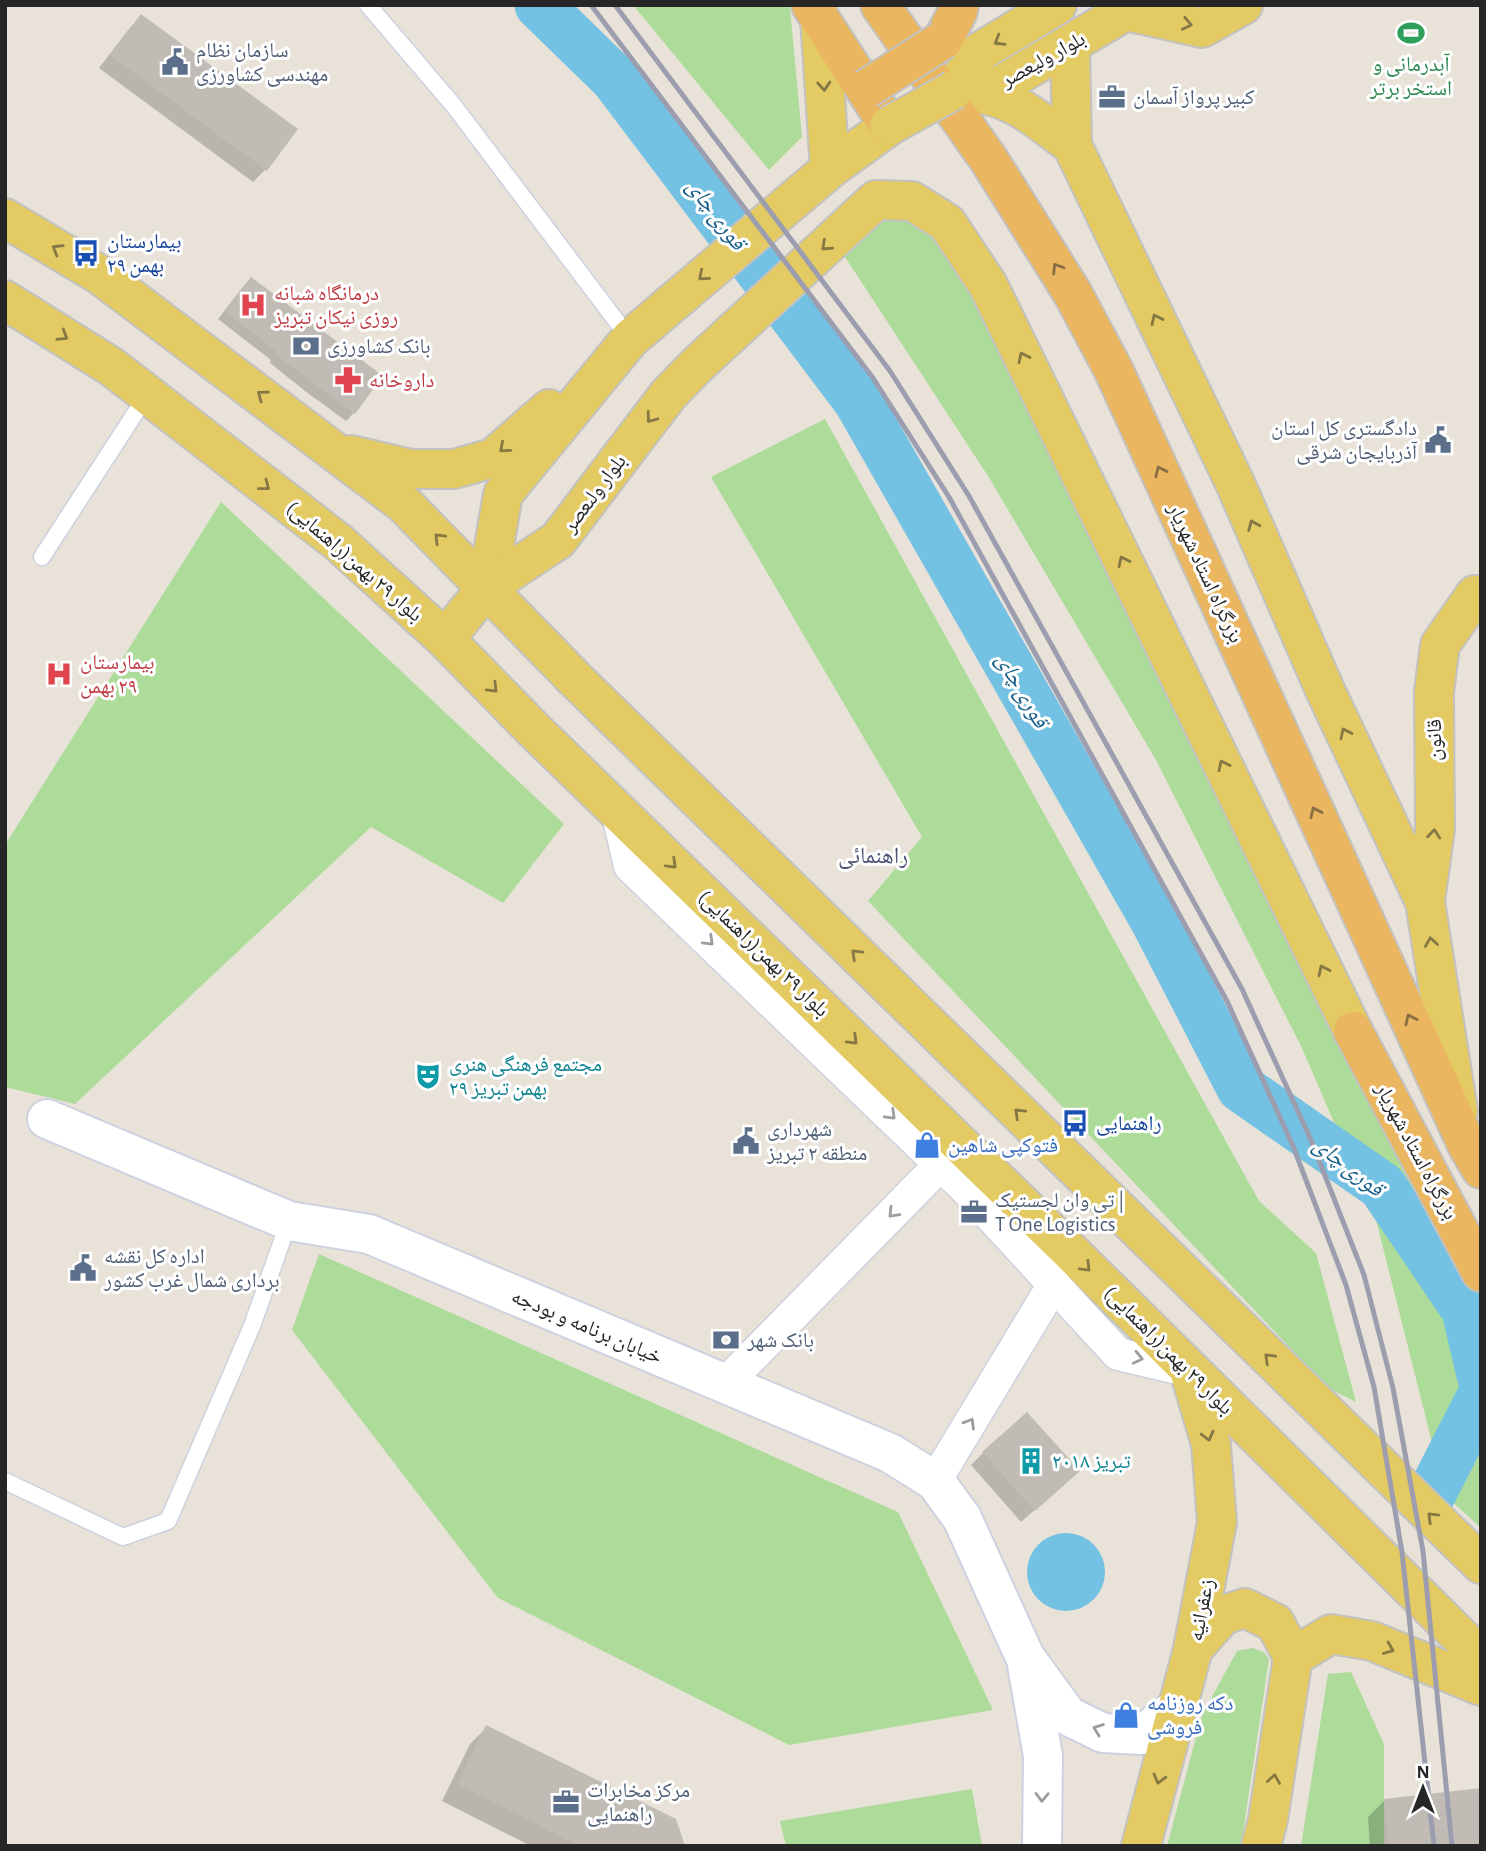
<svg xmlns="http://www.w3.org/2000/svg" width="1486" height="1851" viewBox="0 0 1486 1851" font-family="'Alegreya Sans','Noto Naskh Arabic',sans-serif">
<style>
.green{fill:#addb99}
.water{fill:#73c1e3}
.shadow{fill:#0003}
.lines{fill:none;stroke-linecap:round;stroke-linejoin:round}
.river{stroke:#73c1e3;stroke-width:49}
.building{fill:#c0bcb5}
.service-casing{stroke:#ced1df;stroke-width:19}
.minor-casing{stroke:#ced1df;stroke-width:35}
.tertiary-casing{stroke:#ced1df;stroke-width:42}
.primary-casing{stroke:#c2c2c2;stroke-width:42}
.trunk-casing{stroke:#c2c2c2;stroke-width:42}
.service{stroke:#fff;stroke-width:16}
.minor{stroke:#fff;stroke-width:32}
.tertiary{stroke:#fff;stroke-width:38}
.primary{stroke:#e4ca62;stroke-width:38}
.trunk{stroke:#eab65f;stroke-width:38}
.rail{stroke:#9c9eaf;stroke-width:5}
.primary-bridge-casing{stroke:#c2c2c2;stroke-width:42;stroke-linecap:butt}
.trunk-bridge-casing{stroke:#c2c2c2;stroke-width:42;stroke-linecap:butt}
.primary-bridge{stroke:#e4ca62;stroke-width:38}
.trunk-bridge{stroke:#eab65f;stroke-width:38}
.oneway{stroke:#857844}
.oneway2{stroke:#886e42}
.oneway3{stroke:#9d9d9d}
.labels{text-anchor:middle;stroke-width:6;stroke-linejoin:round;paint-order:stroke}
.service-label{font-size:21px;fill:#4e5e75;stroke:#fff;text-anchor:start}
.street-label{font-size:21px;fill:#262626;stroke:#fff}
.leisure-label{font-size:21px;fill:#27864d;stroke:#fff}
.transit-label{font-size:21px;fill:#164399;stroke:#fff;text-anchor:start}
.health-label{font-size:21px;fill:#be3a42;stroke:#fff;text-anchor:start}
.culture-label{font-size:21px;fill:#0d838f;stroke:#fff;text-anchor:start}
.shop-label{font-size:21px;fill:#366cbe;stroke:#fff;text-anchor:start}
.water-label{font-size:23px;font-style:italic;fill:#175e89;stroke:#fff}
.neighbourhood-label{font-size:23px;fill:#4b5172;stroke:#fff}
</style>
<rect width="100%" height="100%" fill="#e8e2d9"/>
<g class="green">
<polygon points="633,5 788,5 790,8 802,137 769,170"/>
<polygon points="874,214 903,214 933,229 963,269 1481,1286 1481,1528 1432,1483 1431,1438 1376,1220 1302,1048 1156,760 988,476 834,240"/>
<polygon points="825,419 1259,1201 1316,1253 1356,1402 1328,1388 868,901 922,837 711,477"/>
<polygon points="221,502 564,824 503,903 371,827 75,1104 5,1087 5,845"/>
<polygon points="319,1254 898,1512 993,1710 789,1745 498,1598 292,1330"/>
<polygon points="1252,1648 1264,1652 1269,1659 1241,1846 1167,1846 1202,1715 1237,1651"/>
<polygon points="1351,1672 1384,1744 1384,1846 1301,1846 1328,1674"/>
<polygon points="972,1789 982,1846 786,1846 780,1821"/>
</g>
<circle class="water" cx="1066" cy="1572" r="39"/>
<g class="shadow">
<polygon points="141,16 266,169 253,182 99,68 129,29"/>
<polygon points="243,287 354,413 346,421 305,391 270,363 271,360 218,319"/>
<polygon points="983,1453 1065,1483 1021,1522 971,1465"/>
<polygon points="487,1727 683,1846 531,1846 442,1801 470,1744"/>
<polygon points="1384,1801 1481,1846 1370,1846 1368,1817"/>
</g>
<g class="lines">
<g class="river">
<polyline points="539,5 615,79 858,401 1155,921 1241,1088 1382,1186 1466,1310 1481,1375"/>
<polyline points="1432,1493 1481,1397"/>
</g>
</g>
<g class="building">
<polygon points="141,14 298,129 267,171 110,55"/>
<polygon points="251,277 383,376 355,414 313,383 276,354 278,352 224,311"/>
<polygon points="1027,1412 1080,1471 1035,1511 982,1452"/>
<polygon points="486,1725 676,1819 685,1846 580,1846 457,1784"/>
<polygon points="1481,1788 1481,1846 1388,1846 1384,1799"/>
</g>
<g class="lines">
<defs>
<g id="service">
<polyline points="368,5 454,106 630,339"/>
<polyline points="42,557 147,395"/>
<polyline points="5,1481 123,1537 168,1521 252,1326 289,1221"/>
</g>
<g id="minor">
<polyline points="617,810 630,866 963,1186 1118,1354 1190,1371"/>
<polyline points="725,1384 941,1164"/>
<polyline points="935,1481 1054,1284"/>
</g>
<g id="tertiary">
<polyline points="47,1119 289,1221 369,1234 890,1453 935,1481 962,1518 1025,1657 1068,1716 1103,1733 1142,1735 1179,1706"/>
<polyline points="1027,1665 1043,1756 1042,1846"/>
</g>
<g id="primary">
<polyline points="1126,11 1202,28 1243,5"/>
<polyline points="820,18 830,169"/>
<polyline points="1070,45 1072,145 1235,483 1325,690 1425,902 1458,1111"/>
<polyline points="954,90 1001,85 1136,5"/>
<polyline points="954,90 976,54 1057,5"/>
<path d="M 970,92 C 1015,97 1036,119 1072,145"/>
<polyline points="5,218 100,275 404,504 576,680 1481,1564"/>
<polyline points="5,300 112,367 338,542 445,639 532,728 1072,1253 1481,1657"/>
<polyline points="351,455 411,469 454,469 493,458 549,409"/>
<polyline points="487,587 503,494 630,339 830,169 889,126"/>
<polyline points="445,639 487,587 558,540 668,395 696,366 876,200 912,201 947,223 988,285 1353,1031"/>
<polyline points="1425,902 1435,829 1434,692 1440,645 1475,595 1481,595"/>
<polyline points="1193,1649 1223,1615 1245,1608 1275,1623 1293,1657"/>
<polyline points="1141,1846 1193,1649 1217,1522 1211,1444 1190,1373"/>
<polyline points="1261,1846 1268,1820 1293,1657 1331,1634 1372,1641 1481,1686"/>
</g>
<g id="trunk">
<polyline points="811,5 889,126"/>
<polyline points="880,5 989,160 1073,294 1114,371 1467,1145 1481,1169"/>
<polyline points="943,40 958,11 959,5"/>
<polyline points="1353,1031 1481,1272"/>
</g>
</defs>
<use href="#service" class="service-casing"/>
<use href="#minor" class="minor-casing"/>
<use href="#tertiary" class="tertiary-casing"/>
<use href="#primary" class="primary-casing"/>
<use href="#trunk" class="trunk-casing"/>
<use href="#service" class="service"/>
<use href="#minor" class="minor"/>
<use href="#tertiary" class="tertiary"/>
<use href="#primary" class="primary"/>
<use href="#trunk" class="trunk"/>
<g class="rail">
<polyline points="591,5 873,378 949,497 1227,1001 1293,1146 1346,1285 1374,1387 1402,1552 1434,1846"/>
<polyline points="615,5 890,371 969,496 1242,989 1311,1140 1364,1275 1393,1388 1423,1551 1452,1846"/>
</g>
<defs>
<polyline id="primary-bridge" points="889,126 954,90"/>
<polyline id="trunk-bridge" points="866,89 943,40"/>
</defs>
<use href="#primary-bridge" class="primary-bridge-casing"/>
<use href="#trunk-bridge" class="trunk-bridge-casing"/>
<use href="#primary-bridge" class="primary-bridge"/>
<use href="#trunk-bridge" class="trunk-bridge"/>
</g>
<defs><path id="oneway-chevron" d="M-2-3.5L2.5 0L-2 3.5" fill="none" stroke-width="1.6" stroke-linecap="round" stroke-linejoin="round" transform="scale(1.75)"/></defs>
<g class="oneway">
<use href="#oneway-chevron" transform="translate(1187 24) rotate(12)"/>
<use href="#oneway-chevron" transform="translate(999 41) rotate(149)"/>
<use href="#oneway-chevron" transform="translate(824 86) rotate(86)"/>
<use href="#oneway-chevron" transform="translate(826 246) rotate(137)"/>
<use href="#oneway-chevron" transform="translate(57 249) rotate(-149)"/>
<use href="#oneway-chevron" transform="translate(703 276) rotate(140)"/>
<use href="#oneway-chevron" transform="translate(1156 319) rotate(-116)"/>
<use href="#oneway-chevron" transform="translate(63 336) rotate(32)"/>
<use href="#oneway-chevron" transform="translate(1023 357) rotate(-116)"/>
<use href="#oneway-chevron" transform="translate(262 395) rotate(-143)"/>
<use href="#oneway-chevron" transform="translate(651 418) rotate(127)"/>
<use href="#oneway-chevron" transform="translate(504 448) rotate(139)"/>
<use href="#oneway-chevron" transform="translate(265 486) rotate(38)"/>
<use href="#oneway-chevron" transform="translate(1253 525) rotate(-113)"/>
<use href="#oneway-chevron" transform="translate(439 538) rotate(-135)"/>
<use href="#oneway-chevron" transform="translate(1123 561) rotate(-116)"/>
<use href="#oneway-chevron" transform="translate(493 688) rotate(45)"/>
<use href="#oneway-chevron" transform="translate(1345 733) rotate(-115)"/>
<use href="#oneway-chevron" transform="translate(1223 765) rotate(-116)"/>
<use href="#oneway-chevron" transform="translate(1434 834) rotate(-84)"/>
<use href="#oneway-chevron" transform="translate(672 864) rotate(44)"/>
<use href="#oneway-chevron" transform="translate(1431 942) rotate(-99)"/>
<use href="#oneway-chevron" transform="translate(856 954) rotate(-136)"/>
<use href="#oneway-chevron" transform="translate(1323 970) rotate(-116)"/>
<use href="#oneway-chevron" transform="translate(853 1040) rotate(44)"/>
<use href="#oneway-chevron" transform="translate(1019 1113) rotate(-136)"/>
<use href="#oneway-chevron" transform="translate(1086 1267) rotate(45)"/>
<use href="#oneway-chevron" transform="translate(1269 1358) rotate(-136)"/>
<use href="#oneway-chevron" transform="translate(1208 1436) rotate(76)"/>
<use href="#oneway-chevron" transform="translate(1432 1517) rotate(-136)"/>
<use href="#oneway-chevron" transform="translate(1389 1649) rotate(22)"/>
<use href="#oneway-chevron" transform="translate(1159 1779) rotate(105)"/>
<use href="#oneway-chevron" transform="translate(1274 1779) rotate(-81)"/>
</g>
<g class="oneway2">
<use href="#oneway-chevron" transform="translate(1057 268) rotate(-122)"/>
<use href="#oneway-chevron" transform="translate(1160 471) rotate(-115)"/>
<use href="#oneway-chevron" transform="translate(1315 812) rotate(-115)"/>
<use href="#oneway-chevron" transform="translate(1410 1019) rotate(-115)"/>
</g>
<g class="oneway3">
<use href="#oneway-chevron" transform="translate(709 941) rotate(44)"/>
<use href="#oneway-chevron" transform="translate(891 1115) rotate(44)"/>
<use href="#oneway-chevron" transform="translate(893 1213) rotate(134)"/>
<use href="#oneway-chevron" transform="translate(1138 1358) rotate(13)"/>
<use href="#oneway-chevron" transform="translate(970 1423) rotate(-59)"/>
<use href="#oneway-chevron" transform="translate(1098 1729) rotate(-159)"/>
<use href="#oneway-chevron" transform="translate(1042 1797) rotate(91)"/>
</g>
<defs>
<symbol id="stadium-bare" viewBox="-9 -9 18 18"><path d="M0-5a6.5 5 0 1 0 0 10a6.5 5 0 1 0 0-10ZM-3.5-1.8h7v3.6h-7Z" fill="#2e9e5b" stroke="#fff" stroke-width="2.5" paint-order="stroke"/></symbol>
<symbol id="civic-bare" viewBox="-9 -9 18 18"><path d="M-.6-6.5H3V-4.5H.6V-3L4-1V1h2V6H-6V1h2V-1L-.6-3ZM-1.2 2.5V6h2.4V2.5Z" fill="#5c6f8a" stroke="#fff" stroke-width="2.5" paint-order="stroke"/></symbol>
<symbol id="office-bare" viewBox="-9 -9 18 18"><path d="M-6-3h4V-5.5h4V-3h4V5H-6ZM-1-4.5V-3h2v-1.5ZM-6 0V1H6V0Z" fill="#5c6f8a" stroke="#fff" stroke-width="2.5" paint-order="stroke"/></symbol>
<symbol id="bus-bare" viewBox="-9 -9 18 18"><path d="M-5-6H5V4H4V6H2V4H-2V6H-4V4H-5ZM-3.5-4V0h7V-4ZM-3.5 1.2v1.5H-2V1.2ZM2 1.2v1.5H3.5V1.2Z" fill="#1a4fb4" stroke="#fff" stroke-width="2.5" paint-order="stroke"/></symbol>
<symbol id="hospital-bare" viewBox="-9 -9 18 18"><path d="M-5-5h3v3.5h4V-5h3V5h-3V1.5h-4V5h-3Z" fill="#e0444e" stroke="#fff" stroke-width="2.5" paint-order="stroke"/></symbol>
<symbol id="bank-bare" viewBox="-9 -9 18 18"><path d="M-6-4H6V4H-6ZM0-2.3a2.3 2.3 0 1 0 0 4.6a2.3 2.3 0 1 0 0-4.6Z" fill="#5c6f8a" stroke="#fff" stroke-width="2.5" paint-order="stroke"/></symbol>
<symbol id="pharmacy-bare" viewBox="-9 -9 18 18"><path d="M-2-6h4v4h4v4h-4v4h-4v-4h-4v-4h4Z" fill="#e0444e" stroke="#fff" stroke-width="2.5" paint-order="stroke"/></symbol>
<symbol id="theatre-bare" viewBox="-9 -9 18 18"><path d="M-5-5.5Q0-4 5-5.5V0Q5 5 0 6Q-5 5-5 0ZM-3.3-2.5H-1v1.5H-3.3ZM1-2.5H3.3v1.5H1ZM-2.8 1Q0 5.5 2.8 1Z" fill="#0f9aa8" stroke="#fff" stroke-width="2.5" paint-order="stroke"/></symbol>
<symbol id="shop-bare" viewBox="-9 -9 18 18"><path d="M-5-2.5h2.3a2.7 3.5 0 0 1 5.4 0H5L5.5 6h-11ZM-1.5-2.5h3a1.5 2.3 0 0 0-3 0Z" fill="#3f7fe0" stroke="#fff" stroke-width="2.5" paint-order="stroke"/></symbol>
<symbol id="building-bare" viewBox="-9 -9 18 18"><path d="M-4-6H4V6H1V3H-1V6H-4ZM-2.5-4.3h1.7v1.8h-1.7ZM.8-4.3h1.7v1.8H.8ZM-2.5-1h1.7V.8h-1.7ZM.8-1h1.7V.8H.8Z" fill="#0f9aa8" stroke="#fff" stroke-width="2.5" paint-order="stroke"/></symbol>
</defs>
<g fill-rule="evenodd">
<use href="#stadium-bare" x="1392" y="14" width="38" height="38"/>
<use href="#civic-bare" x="156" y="43" width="38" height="38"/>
<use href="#office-bare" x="1093" y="78" width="38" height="38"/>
<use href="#bus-bare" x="67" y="234" width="38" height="38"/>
<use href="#hospital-bare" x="234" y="286" width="38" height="38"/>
<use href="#bank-bare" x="287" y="327" width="38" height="38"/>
<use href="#pharmacy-bare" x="329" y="361" width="38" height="38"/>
<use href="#civic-bare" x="1419" y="421" width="38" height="38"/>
<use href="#hospital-bare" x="40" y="655" width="38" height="38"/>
<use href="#theatre-bare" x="409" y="1057" width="38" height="38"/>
<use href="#bus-bare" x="1056" y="1104" width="38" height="38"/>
<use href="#civic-bare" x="727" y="1122" width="38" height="38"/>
<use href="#shop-bare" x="908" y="1126" width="38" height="38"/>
<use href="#office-bare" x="955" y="1193" width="38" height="38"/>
<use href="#civic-bare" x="64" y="1249" width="38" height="38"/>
<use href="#bank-bare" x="707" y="1321" width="38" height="38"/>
<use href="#building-bare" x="1012" y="1442" width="38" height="38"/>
<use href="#shop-bare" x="1107" y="1696" width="38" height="38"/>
<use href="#office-bare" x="547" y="1783" width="38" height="38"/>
</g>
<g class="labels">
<g class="service-label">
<text x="196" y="57">سازمان نظام<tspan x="196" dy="24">مهندسی کشاورزی</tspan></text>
<text x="1133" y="104">کبیر پرواز آسمان</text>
<text x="327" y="353">بانک کشاورزی</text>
<text x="1417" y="435" text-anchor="end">دادگستری کل استان<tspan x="1417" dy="24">آذربایجان شرقی</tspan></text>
<text x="767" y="1136">شهرداری<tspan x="767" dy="24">منطقه ۲ تبریز</tspan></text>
<text x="995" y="1207">تی وان لجستیک |<tspan x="995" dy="24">T One Logistics</tspan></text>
<text x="104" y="1263">اداره کل نقشه<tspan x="104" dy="24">برداری شمال غرب کشور</tspan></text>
<text x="747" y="1347">بانک شهر</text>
<text x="587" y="1797">مرکز مخابرات<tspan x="587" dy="24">راهنمایی</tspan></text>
</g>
<g class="street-label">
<text transform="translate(1043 59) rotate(-29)" y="7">بلوار ولیعصر</text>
<text transform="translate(594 493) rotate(-53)" y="7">بلوار ولىعصر</text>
<text transform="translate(355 561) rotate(41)" y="7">بلوار ٢٩ بهمن(راهنمایی)</text>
<text transform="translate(1206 573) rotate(65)" y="7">بزرگراه استاد شهریار</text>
<text transform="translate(1434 740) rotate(-90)" y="7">قانون</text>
<text transform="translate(764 953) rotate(44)" y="7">بلوار ٢٩ بهمن(راهنمایی)</text>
<text transform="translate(1417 1151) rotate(62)" y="7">بزرگراه استاد شهریار</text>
<text transform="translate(587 1326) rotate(23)" y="7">خیابان برنامه و بودجه</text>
<text transform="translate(1169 1350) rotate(45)" y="7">بلوار ٢٩ بهمن(راهنمایی)</text>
<text transform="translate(1201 1610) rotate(-79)" y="7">زعفرانیه</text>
</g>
<g class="leisure-label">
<text x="1411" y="71">آبدرمانی و<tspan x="1411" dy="24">استخر برتر</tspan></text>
</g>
<g class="transit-label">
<text x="107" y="248">بیمارستان<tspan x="107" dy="24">۲۹ بهمن</tspan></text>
<text x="1096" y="1130">راهنمایی</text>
</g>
<g class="health-label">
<text x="274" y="300">درمانگاه شبانه<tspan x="274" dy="24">روزی نیکان تبریز</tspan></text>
<text x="369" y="387">داروخانه</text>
<text x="80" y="669">بیمارستان<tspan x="80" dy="24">٢٩ بهمن</tspan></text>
</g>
<g class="culture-label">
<text x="449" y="1071">مجتمع فرهنگی هنری<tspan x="449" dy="24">۲۹ بهمن تبریز</tspan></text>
<text x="1052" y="1468">تبریز ۲۰۱۸</text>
</g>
<g class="shop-label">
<text x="948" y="1152">فتوکپی شاهین</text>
<text x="1147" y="1710">دکه روزنامه<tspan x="1147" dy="24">فروشی</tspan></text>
</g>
<g class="water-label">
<text transform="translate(717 214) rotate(53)" y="8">قوری چای</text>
<text transform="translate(1023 690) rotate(60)" y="8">قوری چای</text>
<text transform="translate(1349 1166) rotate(38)" y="8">قوری چای</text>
</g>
<g class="neighbourhood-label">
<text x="873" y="863">راهنمائی</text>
</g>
</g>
<rect width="1486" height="1851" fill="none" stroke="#262626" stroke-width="14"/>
<g transform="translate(1423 1788)" stroke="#ffffff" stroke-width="5" paint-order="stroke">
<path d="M0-5L12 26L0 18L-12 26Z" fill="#262626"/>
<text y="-10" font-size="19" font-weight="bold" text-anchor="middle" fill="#262626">N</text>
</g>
</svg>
